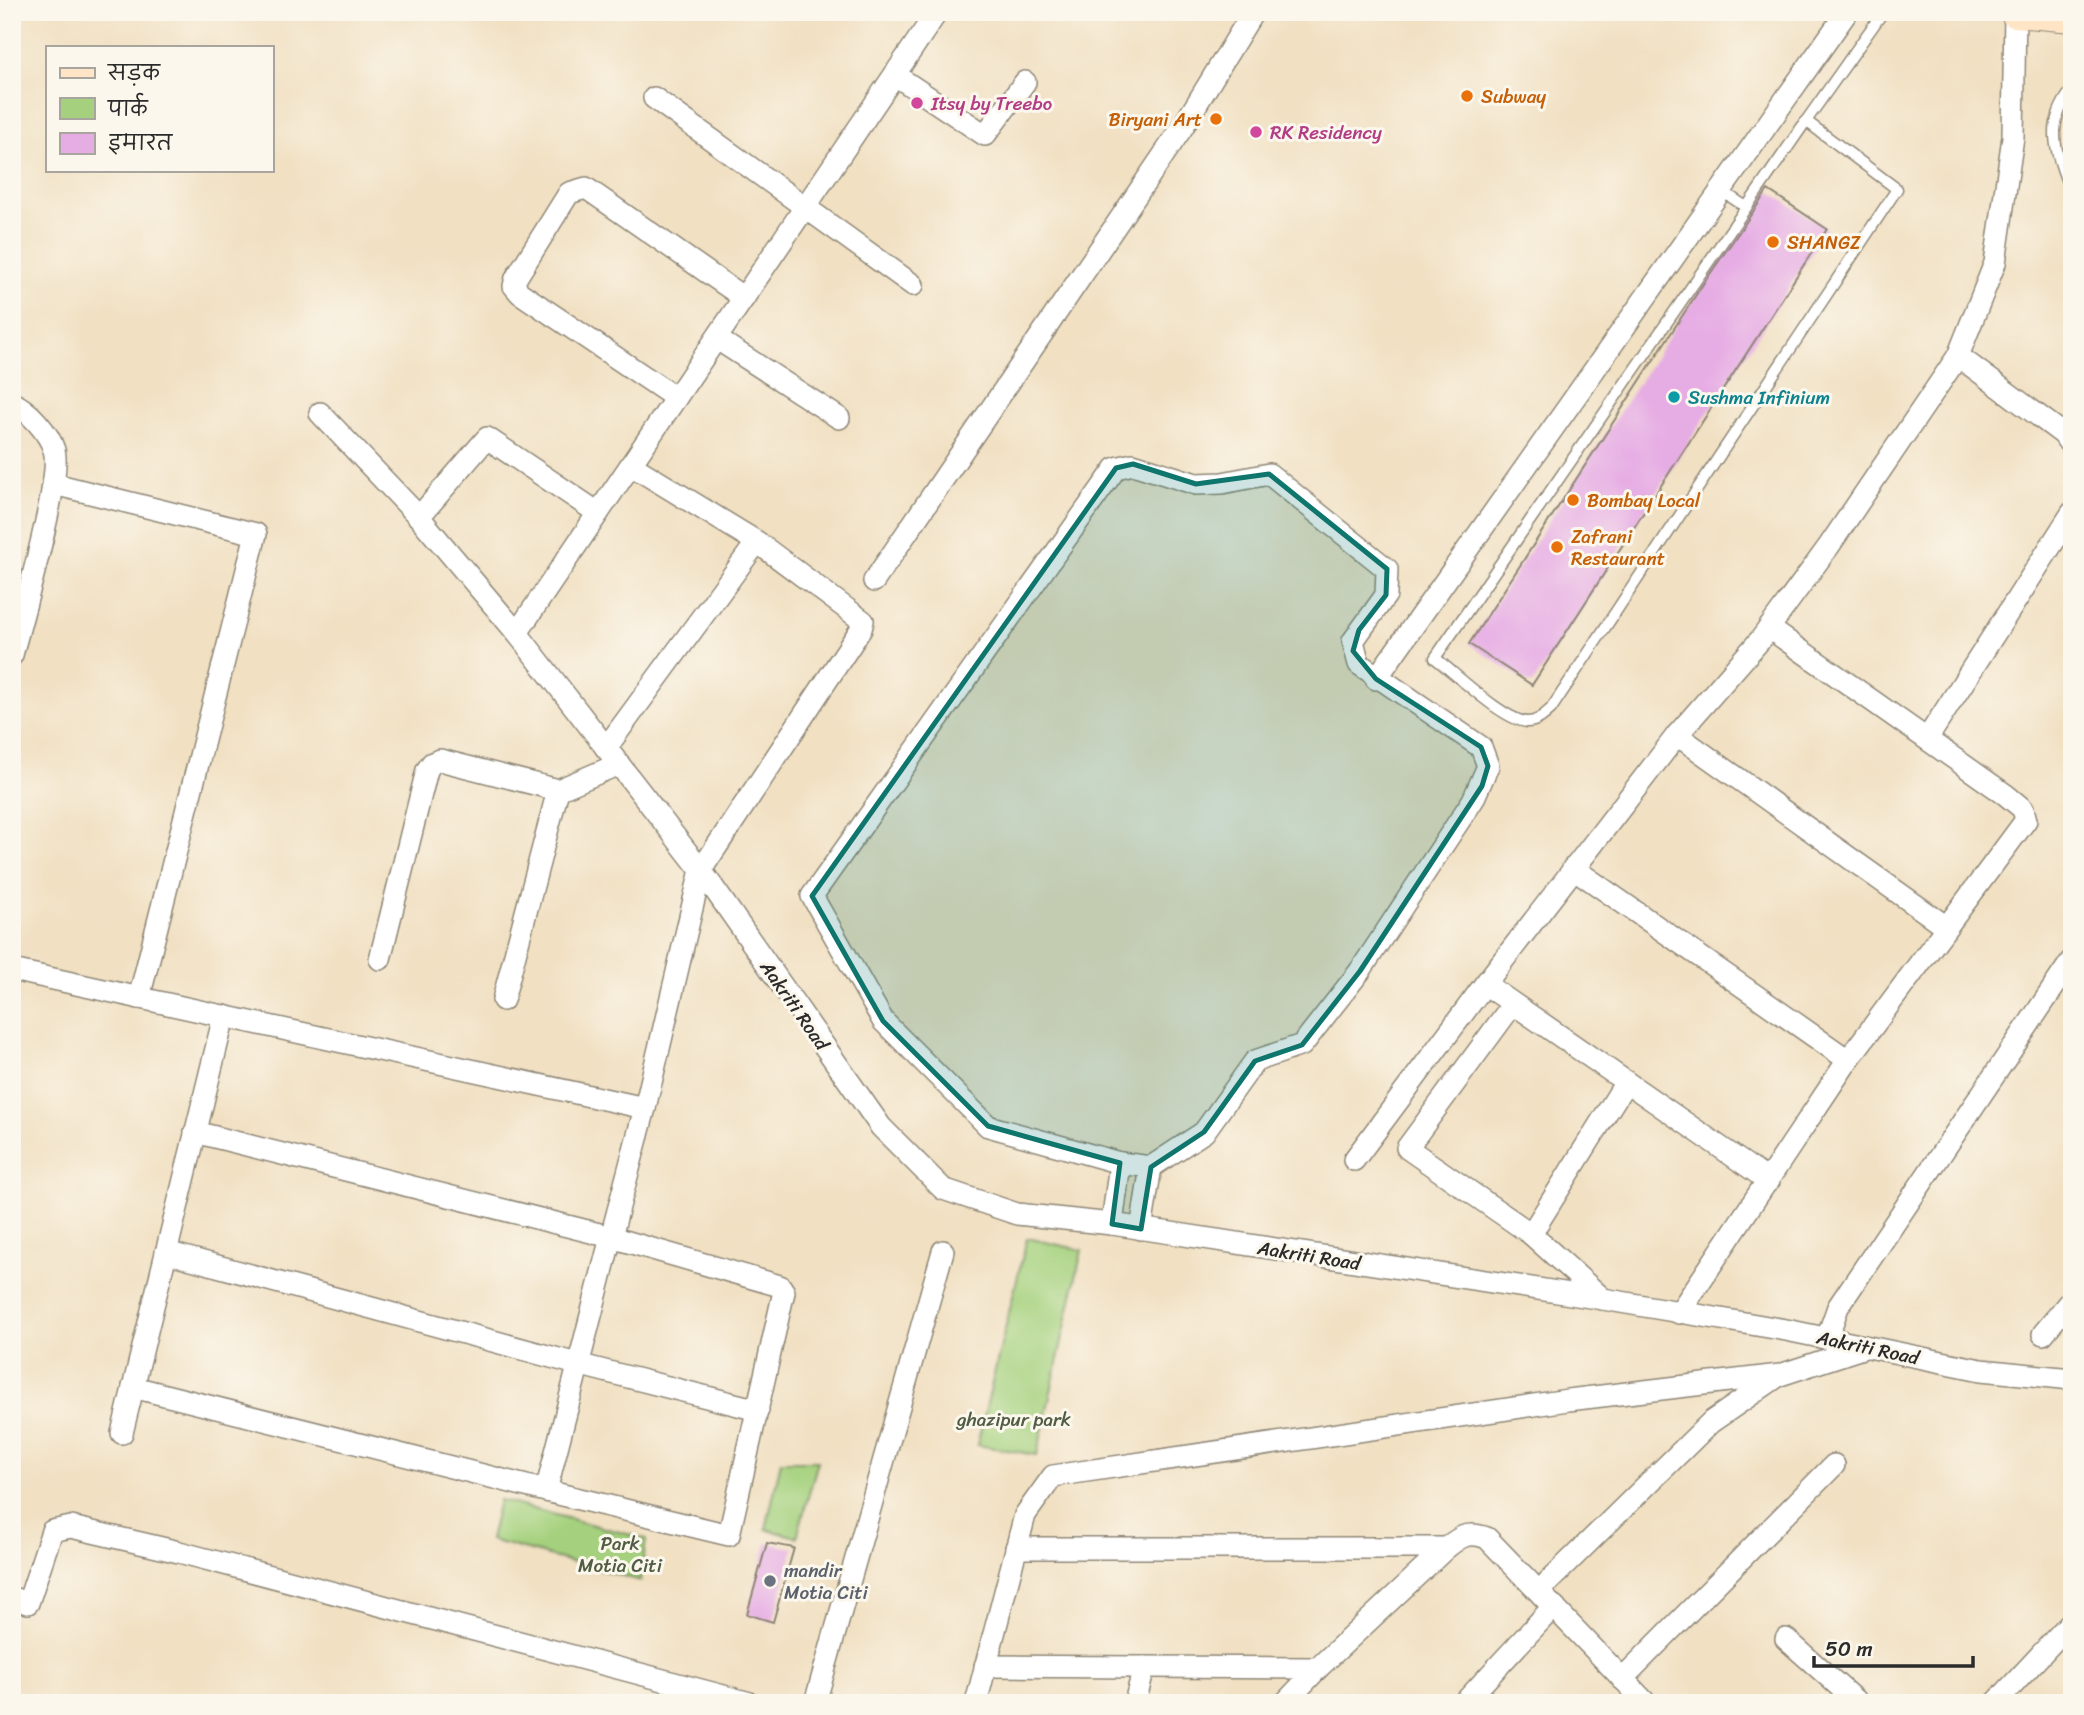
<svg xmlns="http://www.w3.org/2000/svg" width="2084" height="1715" viewBox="0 0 2084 1715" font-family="Sriracha,'Playpen Sans Deva',sans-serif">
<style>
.green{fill:#a5d17e;stroke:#687e54;stroke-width:2}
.building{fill:#e6ace4}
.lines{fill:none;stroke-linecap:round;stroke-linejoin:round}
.lane-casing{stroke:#8e8676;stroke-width:13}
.street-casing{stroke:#8e8676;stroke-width:24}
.secondary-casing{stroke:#8e8676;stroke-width:32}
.lane{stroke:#fff;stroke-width:10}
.street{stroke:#fff;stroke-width:21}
.secondary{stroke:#ffe4c6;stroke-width:30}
.marked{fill:#0f766e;fill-opacity:0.2;stroke:#0f766e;stroke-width:5;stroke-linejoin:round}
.food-dot{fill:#e8710a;stroke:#fbf7ec;stroke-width:2.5}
.hotel-dot{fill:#d1479c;stroke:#fbf7ec;stroke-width:2.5}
.culture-dot{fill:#0f9aa8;stroke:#fbf7ec;stroke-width:2.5}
.worship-dot{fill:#6b7280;stroke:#fbf7ec;stroke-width:2.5}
.labels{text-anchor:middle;stroke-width:6;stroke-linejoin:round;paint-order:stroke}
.food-label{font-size:19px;fill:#c56008;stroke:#fbf7ec;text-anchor:start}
.hotel-label{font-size:19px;fill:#b23c85;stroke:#fbf7ec;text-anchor:start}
.culture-label{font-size:19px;fill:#0d838f;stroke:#fbf7ec;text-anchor:start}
.street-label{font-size:19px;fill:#2b2b2b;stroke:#fbf7ec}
.park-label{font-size:19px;fill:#505d44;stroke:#fbf7ec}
.worship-label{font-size:19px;fill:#5b616d;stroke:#fbf7ec;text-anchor:start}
</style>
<rect width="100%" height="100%" fill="#fbf7ec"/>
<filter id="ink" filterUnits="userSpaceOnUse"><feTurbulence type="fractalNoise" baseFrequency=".0143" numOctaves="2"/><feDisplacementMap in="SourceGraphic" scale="14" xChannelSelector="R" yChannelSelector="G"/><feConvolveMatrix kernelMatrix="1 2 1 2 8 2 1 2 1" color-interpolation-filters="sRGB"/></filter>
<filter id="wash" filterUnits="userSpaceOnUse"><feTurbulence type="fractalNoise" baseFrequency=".00686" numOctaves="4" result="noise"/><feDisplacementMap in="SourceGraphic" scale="28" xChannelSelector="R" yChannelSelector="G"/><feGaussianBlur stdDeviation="1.57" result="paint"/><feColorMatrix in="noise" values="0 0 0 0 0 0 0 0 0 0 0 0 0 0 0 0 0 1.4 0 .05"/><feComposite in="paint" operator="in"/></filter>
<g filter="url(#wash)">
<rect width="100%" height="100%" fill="#f1e0c2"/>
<g class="green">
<polygon points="1027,1238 1082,1250 1037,1455 977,1445"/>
<polygon points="781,1461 818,1461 797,1537 766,1529"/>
<polygon points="499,1500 646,1539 641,1581 490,1540"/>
</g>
<g id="blocks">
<g class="building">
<polygon points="1768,190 1827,229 1532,685 1469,644 1701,287"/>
<polygon points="767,1543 794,1548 773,1622 747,1614"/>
</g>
</g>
</g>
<g filter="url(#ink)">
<use href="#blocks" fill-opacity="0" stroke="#8e8676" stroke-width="2"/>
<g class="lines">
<defs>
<g id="lane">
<path d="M 2072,90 C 2042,127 2058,156 2072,196"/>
<path d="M 1806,121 L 1435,658 C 1456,674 1503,720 1527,722 C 1538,722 1544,715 1551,709 L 1897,189 L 1806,121 L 1883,12"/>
<polyline points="1722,191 1746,207"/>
</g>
<g id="street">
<polyline points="895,75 985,135 1025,82"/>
<polyline points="654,98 913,285"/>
<polyline points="717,339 839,418"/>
<polyline points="1958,356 2063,434 2072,447"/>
<polyline points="676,398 520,293 514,286 516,278 569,193 586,188 744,298"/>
<path d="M 12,403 C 28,409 49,433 54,450 C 63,477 21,619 12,655"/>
<polygon points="1133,464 1196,484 1222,483 1269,474 1387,569 1386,595 1353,641 1359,664 1481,747 1488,766 1473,800 1360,971 1302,1045 1255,1061 1204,1132 1151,1167 1120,1163 988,1126 883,1021 812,896 1116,468"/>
<polyline points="631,465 757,542 863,621 861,629 701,870 881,1127 943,1189 1017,1214 1112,1224 1603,1299 1786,1330 1981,1370 2072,1379"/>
<polyline points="54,484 256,534 139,998"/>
<polyline points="419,517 487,438 598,513"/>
<polyline points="874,581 1182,128 1253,12"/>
<polyline points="517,633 937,12"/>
<polyline points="1376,679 1847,12"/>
<polyline points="1677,735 1945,926"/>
<polyline points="1927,739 2072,513"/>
<polyline points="606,748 757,542"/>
<polyline points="1573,868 1848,1060"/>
<polyline points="380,959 427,770 432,763 440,760 558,790 619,764"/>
<polyline points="12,970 645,1108 701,870 517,633 419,517 320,413"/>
<polyline points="1485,984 1769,1181"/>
<polyline points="503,1000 558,790"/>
<polyline points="1513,1004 1407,1148 1531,1234 1603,1299"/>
<polyline points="195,1132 611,1237 645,1108"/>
<polyline points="1354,1160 1485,984 1677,735 1761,639 1829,546 1958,356 1995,263 2013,137 2015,12"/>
<polyline points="1112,1224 1120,1163"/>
<polyline points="1141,1229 1151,1167"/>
<polyline points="1531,1234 1626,1082"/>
<polyline points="166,1252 577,1364 758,1410"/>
<polyline points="1679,1313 1848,1060 2026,820 2023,809 2006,795 1769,628"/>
<polyline points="2043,1334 2072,1299"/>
<polyline points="1827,1338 1838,1307 2072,960"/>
<polyline points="133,1387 546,1491 611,1237 780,1286 784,1292 782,1300 729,1535 546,1491"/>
<polyline points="122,1433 224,1016"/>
<path d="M 1016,1548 L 1446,1548 C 1461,1536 1468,1531 1487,1538 L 1646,1703"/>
<polyline points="1548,1582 1711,1422 1775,1378"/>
<polyline points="12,1598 28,1603 52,1531 71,1527 179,1552 750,1703"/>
<polyline points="1786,1639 1858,1703"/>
<polyline points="985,1666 1318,1668 1446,1548"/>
<polyline points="1622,1679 1834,1465"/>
<polyline points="815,1703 943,1251"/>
<polyline points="976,1703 1025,1515 1053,1476 1568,1400 1780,1375 1865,1347"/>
<polyline points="1135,1703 1144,1667"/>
<polyline points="1285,1703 1318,1668"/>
<polyline points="1464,1703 1554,1606"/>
<polyline points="1996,1703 2072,1621"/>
</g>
<polyline id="secondary" points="2015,12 2072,17"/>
</defs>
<use href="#lane" class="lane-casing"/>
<use href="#street" class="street-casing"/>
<use href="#secondary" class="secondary-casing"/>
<use href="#lane" class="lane"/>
<use href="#street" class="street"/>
<use href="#secondary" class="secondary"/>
</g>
</g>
<path class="marked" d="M 1133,464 L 1196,484 L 1269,474 L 1387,569 L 1386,595 L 1359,630 L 1353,651 L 1376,679 L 1481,747 L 1488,766 L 1482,786 L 1360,971 L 1302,1045 L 1255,1061 L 1204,1132 L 1151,1167 L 1141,1229 L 1112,1224 L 1120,1163 L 988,1126 L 883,1021 L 812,896 L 1116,468 Z"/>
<g class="food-dot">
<circle cx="1467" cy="96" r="7"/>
<circle cx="1216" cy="119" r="7"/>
<circle cx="1773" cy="242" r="7"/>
<circle cx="1573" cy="500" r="7"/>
<circle cx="1557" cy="547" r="7"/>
</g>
<g class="hotel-dot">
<circle cx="917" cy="103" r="7"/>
<circle cx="1256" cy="132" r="7"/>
</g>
<circle class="culture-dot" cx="1674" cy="397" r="7"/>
<circle class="worship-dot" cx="770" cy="1581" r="7"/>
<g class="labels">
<g class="food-label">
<text x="1481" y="103">Subway</text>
<text x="1202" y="126" text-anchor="end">Biryani Art</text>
<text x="1787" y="249">SHANGZ</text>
<text x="1587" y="507">Bombay Local</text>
<text x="1571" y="543">Zafrani<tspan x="1571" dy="22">Restaurant</tspan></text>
</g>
<g class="hotel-label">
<text x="931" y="110">Itsy by Treebo</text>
<text x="1270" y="139">RK Residency</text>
</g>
<g class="culture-label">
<text x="1688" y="404">Sushma Infinium</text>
</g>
<g class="street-label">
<text transform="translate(795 1005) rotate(55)" y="7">Aakriti Road</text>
<text transform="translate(1309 1255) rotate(9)" y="7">Aakriti Road</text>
<text transform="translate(1868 1347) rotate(12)" y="7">Aakriti Road</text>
</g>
<g class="park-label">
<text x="1014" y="1426">ghazipur park</text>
<text x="620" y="1550">Park<tspan x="620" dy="22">Motia Citi</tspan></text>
</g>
<g class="worship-label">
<text x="784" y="1577">mandir<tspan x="784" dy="22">Motia Citi</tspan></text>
</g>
</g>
<rect width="2084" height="1715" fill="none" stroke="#fbf7ec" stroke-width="42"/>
<rect x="46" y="46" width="228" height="126" fill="#fbf7ec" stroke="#a8a59f" stroke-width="2"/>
<rect x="60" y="68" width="35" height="10" fill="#ffe4c6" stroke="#a8a59f" stroke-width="2"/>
<text x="108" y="80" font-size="21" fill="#2b2b2b">सड़क</text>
<rect x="60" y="98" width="35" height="21" fill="#a5d17e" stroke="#a8a59f" stroke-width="2"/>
<text x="108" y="116" font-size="21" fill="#2b2b2b">पार्क</text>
<rect x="60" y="133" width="35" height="21" fill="#e6ace4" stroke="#a8a59f" stroke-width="2"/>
<text x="108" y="150" font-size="21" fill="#2b2b2b">इमारत</text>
<path d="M1814 1656v10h159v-10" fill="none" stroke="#2b2b2b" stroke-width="3.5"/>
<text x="1825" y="1656" font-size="21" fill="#2b2b2b" stroke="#fbf7ec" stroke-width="5" paint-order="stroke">50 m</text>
</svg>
